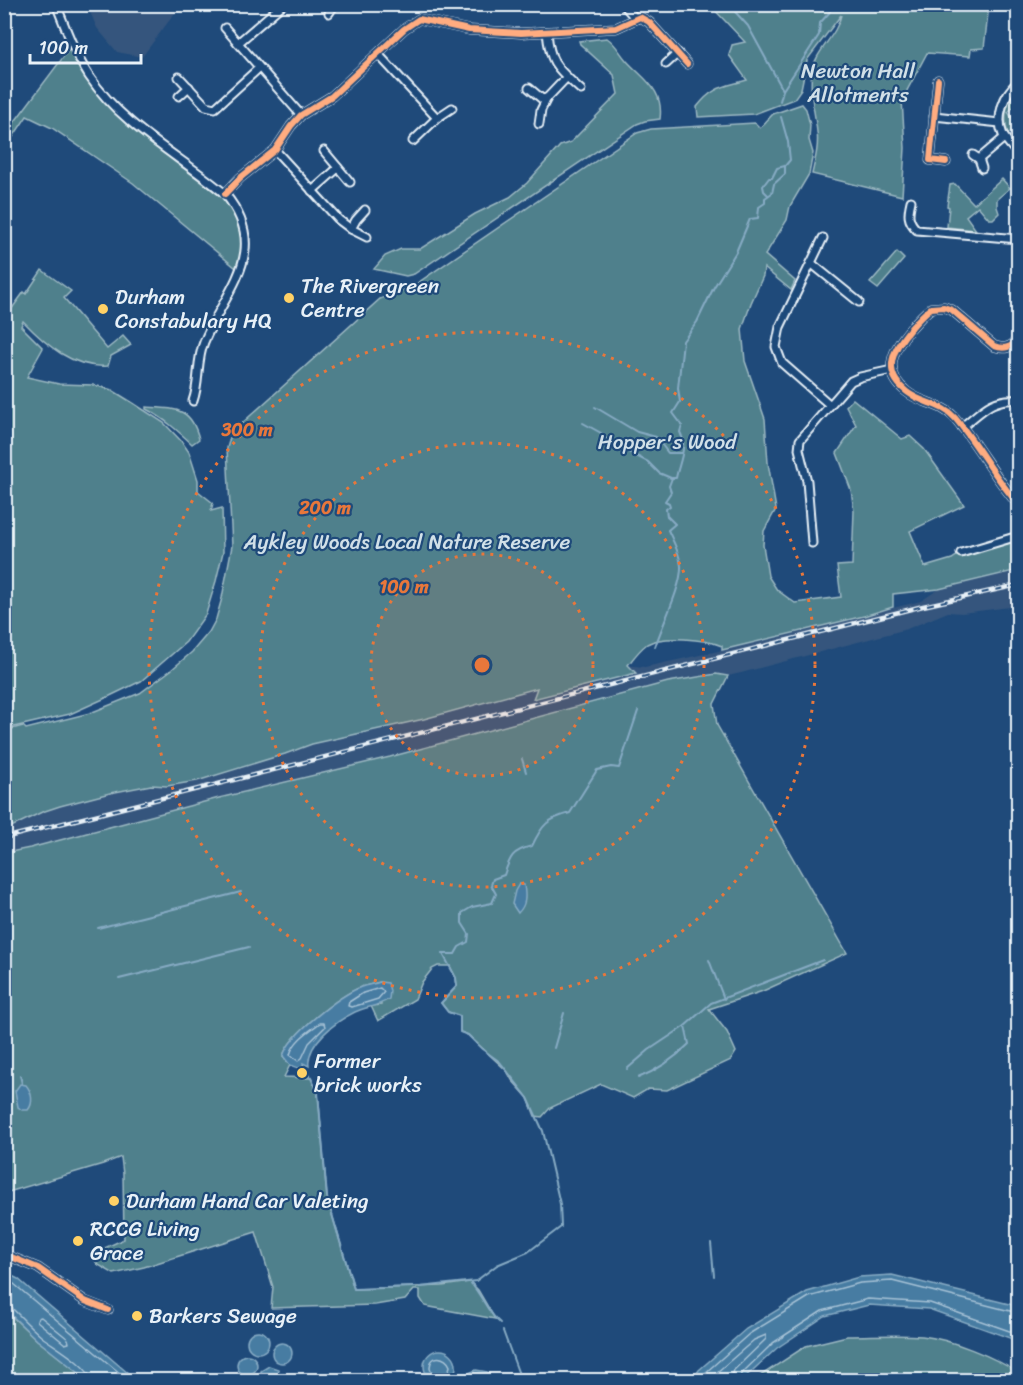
<svg xmlns="http://www.w3.org/2000/svg" width="1023" height="1385" viewBox="0 0 1023 1385" font-family="Sriracha,sans-serif">
<style>
.built{fill:#34557d}
.green{fill:#4f808c;stroke:#9cb8c2;stroke-width:1.5}
.water{fill:#467ca2;stroke:#87abc4;stroke-width:1.5}
.lines{fill:none;stroke-linecap:round;stroke-linejoin:round}
.shore{stroke:#a7c2d6;stroke-width:1.5}
.stream{stroke:#87abc4;stroke-width:2}
.minor-casing{stroke:#e8f1f8;stroke-width:11}
.minor{stroke:#1f4a7a;stroke-width:7}
.rail-casing{stroke:#e8f1f8;stroke-width:4.5}
.rail{stroke:#1f4a7a;stroke-width:2;stroke-dasharray:7;stroke-linecap:butt}
.cycleway-casing{stroke:#1f4a7a;stroke-width:10}
.cycleway{stroke:#ffac80;stroke-width:6}
.ring{fill:none;stroke:#e8773b;stroke-width:3;stroke-dasharray:3 6}
.poi-dot{fill:#ffd166;stroke:#1f4a7a;stroke-width:2}
.labels{text-anchor:middle;stroke-width:4.5;stroke-linejoin:round;paint-order:stroke}
.park-label{font-size:21px;fill:#d1e0e8;stroke:#1f4a7a}
.poi-label{font-size:21px;fill:#e8f1f8;stroke:#1f4a7a;text-anchor:start}
.centre{fill:#e8773b;stroke:#1f4a7a;stroke-width:3}
.ring-label{font-size:18px;text-anchor:middle;font-weight:bold;fill:#e8773b;stroke:#1f4a7a;stroke-width:4.5;stroke-linejoin:round;paint-order:stroke}
</style>
<rect width="100%" height="100%" fill="#1f4a7a"/>
<filter id="ink" filterUnits="userSpaceOnUse"><feTurbulence type="fractalNoise" baseFrequency=".0167" numOctaves="2"/><feDisplacementMap in="SourceGraphic" scale="12" xChannelSelector="R" yChannelSelector="G"/><feConvolveMatrix kernelMatrix="1 2 1 2 8 2 1 2 1" color-interpolation-filters="sRGB"/></filter>
<g filter="url(#ink)">
<g class="built">
<polygon points="87,5 181,5 142,57 117,52 97,28"/>
<polygon points="1018,570 1018,606 962,613 948,612 907,629 741,673 728,676 716,674 668,682 390,757 219,798 30,848 5,853 5,830 42,812 60,806 110,793 151,785 167,786 197,781 285,754 312,744 424,719 623,665 645,667 746,645 921,601 939,589"/>
</g>
<g class="green">
<path d="M 710,5 L 989,5 L 984,48 L 971,49 L 970,56 L 927,53 L 902,100 L 905,148 L 902,196 L 812,174 C 815,160 819,146 817,132 C 815,112 809,93 812,72 C 815,51 837,36 841,15 L 807,60 L 801,89 L 794,99 L 754,114 L 698,117 L 697,107 C 713,86 724,87 747,80 L 729,55 L 732,45 L 745,42 Z"/>
<path d="M 607,38 C 616,44 619,52 626,60 C 644,80 664,89 660,119 L 645,121 L 637,124 L 414,274 L 406,276 L 374,269 L 385,256 L 401,249 L 420,249 L 475,214 L 510,197 L 527,183 L 560,146 L 571,142 L 618,94 L 614,75 L 580,44 L 579,41 Z"/>
<polygon points="73,44 105,97 225,194 246,237 241,272 133,183 52,128 27,116 5,149 4,136"/>
<path d="M 1017,88 L 1018,90 L 1018,103 L 1008,112 L 1018,126 L 1008,134 C 1003,118 1006,100 1017,88 Z"/>
<path d="M 802,104 L 806,109 L 810,125 L 809,140 L 813,153 L 809,174 L 790,206 L 787,220 L 765,255 L 795,281 L 791,290 L 764,268 L 763,276 L 751,303 L 742,329 L 745,361 L 765,419 L 768,463 L 776,509 L 764,531 L 763,545 L 768,576 L 777,590 L 795,603 L 841,597 L 837,566 L 852,565 L 854,511 L 851,490 L 837,453 L 856,425 L 846,406 L 853,399 L 902,439 L 910,436 L 924,449 L 964,505 L 910,531 L 925,567 L 952,559 L 961,553 L 1018,536 L 1018,570 L 939,589 L 893,594 L 893,607 L 864,616 L 722,650 L 722,646 C 705,639 663,635 647,644 C 639,650 634,657 628,665 L 636,673 L 533,699 L 537,688 L 424,719 L 312,744 L 285,754 L 197,781 L 167,786 L 151,785 L 110,793 L 60,806 L 42,812 L 5,830 L 4,731 L 23,726 L 26,729 L 90,713 L 140,693 L 171,670 L 192,652 L 209,632 L 216,619 L 222,598 L 232,546 L 227,448 L 231,434 L 240,425 L 380,299 L 413,286 L 637,133 L 651,129 L 755,123 L 760,128 L 773,114 Z"/>
<polygon points="1002,179 1010,188 997,199 997,207 999,213 993,219 989,219 978,206 966,216 976,230 947,227 949,207 947,206 950,185 955,184 974,204"/>
<polygon points="897,252 904,259 878,289 870,283"/>
<path d="M 42,270 L 71,291 L 64,298 L 107,349 L 123,336 L 131,345 L 111,356 L 108,366 C 73,369 45,344 23,321 L 21,326 L 43,348 L 27,377 L 59,384 L 94,385 L 112,390 L 133,403 L 164,423 L 182,442 L 189,452 L 198,480 L 198,491 L 213,503 L 211,511 L 222,508 L 223,552 L 216,581 L 206,614 L 186,642 L 141,681 L 110,696 L 70,714 L 5,729 L 5,318 L 24,292 L 26,294 Z"/>
<path d="M 146,407 C 176,409 191,407 199,439 L 192,444 C 178,431 164,418 146,409 Z"/>
<path d="M 716,674 L 728,676 L 714,704 L 717,725 L 847,953 L 763,991 L 709,1009 L 727,1032 L 736,1052 L 731,1060 L 667,1090 L 648,1089 L 633,1098 L 601,1084 L 550,1108 L 542,1117 L 535,1116 L 528,1098 L 512,1080 L 507,1071 L 468,1035 L 460,1032 L 460,1016 L 448,1012 L 441,1003 L 457,986 L 456,978 L 450,966 L 438,966 L 432,969 L 422,982 L 415,999 L 378,1021 L 371,1006 L 381,1005 L 380,982 C 374,984 367,985 361,987 C 339,996 290,1034 283,1056 L 290,1065 L 284,1077 L 311,1078 L 318,1093 L 327,1197 L 354,1289 L 442,1286 L 470,1282 L 478,1290 L 495,1319 L 425,1306 L 420,1298 L 420,1290 L 414,1290 L 405,1300 L 375,1305 L 271,1308 L 273,1287 L 256,1232 L 144,1267 L 114,1274 L 97,1264 L 93,1256 L 94,1253 L 124,1239 L 123,1174 L 121,1157 L 103,1164 L 5,1193 L 5,853 L 30,848 L 219,798 L 390,757 L 668,682 Z"/>
<polygon points="4,1309 37,1340 88,1380 5,1380"/>
<path d="M 847,1336 C 872,1336 897,1334 922,1336 C 950,1339 995,1357 1018,1373 L 1018,1380 L 754,1380 L 806,1346 Z"/>
</g>
<g class="water">
<path d="M 519,884 L 524,885 C 526,897 526,905 518,913 L 512,904 L 515,891 Z"/>
<path d="M 380,982 L 388,983 L 390,991 L 389,999 C 379,1006 366,1007 355,1012 C 336,1021 306,1044 309,1066 L 303,1063 L 304,1070 L 290,1065 L 283,1056 C 290,1034 339,996 361,987 C 367,985 374,984 380,982 Z"/>
<path d="M 20,1084 L 26,1085 C 32,1092 34,1103 28,1110 L 22,1110 L 18,1107 L 15,1091 Z"/>
<polygon points="4,1272 18,1279 136,1380 88,1380 37,1340 5,1309"/>
<polygon points="892,1275 1013,1305 1018,1308 1018,1341 929,1309 869,1305 825,1316 777,1348 742,1380 692,1380 699,1370 746,1329 807,1292 859,1277"/>
<circle cx="258" cy="1342" r="11"/>
<circle cx="282" cy="1353" r="10"/>
<circle cx="440" cy="1366" r="16"/>
<circle cx="247" cy="1365" r="10"/>
<polygon points="269,1366 278,1369 280,1375 279,1380 261,1380 261,1371"/>
<polygon points="476,1370 487,1372 495,1380 465,1380 471,1372"/>
</g>
<g class="lines">
<g class="shore">
<polygon points="380,988 384,992 378,999 352,1007 348,1006 349,1002 363,993"/>
<path d="M 320,1023 L 324,1023 L 325,1027 L 309,1043 L 302,1058 L 298,1061 L 290,1055 C 293,1041 309,1031 320,1023 Z"/>
<polyline points="4,1279 14,1284 128,1380"/>
<path d="M 4,1306 L 11,1307 C 21,1317 31,1328 42,1337 C 54,1346 89,1366 91,1380"/>
<polygon points="41,1317 68,1339 69,1343 65,1344 37,1321 38,1318"/>
<path d="M 435,1380 C 434,1375 430,1372 430,1367 C 431,1353 446,1356 450,1366 L 446,1380"/>
<polyline points="699,1380 704,1374 749,1334 809,1297 860,1283 892,1281 1018,1313"/>
<polyline points="708,1380 754,1340 766,1335 766,1339 734,1370 731,1380"/>
<polyline points="739,1380 741,1374 773,1343 822,1311 868,1299 930,1303 1018,1334"/>
</g>
<g class="stream">
<polyline points="728,4 748,26 783,90 780,101"/>
<polyline points="783,90 819,35 820,23 829,13 834,4"/>
<polyline points="768,195 764,191 763,186 769,178 772,178 777,168 785,166"/>
<polyline points="595,407 637,432 656,437 668,453 682,453"/>
<polyline points="583,423 601,433 609,442 648,462 659,473 671,478"/>
<path d="M 655,647 C 662,625 682,586 681,566 C 680,553 673,541 668,530 L 675,524 L 667,516 L 666,509 L 670,506 L 669,503 L 665,501 L 671,492 L 669,486 L 672,478 L 676,478 C 679,462 688,447 680,432 L 682,425 L 673,413 L 680,402 L 678,388 L 683,341 L 697,322 L 714,287 L 736,252 L 750,219 L 758,218 L 759,207 L 765,203 L 765,198 L 772,193 L 774,184 L 785,174 L 785,166 L 790,160 L 788,142 L 781,117"/>
<polyline points="522,759 526,772"/>
<polyline points="98,928 241,892"/>
<polyline points="709,960 724,999"/>
<polyline points="119,979 249,947"/>
<polyline points="554,1048 564,1013"/>
<polyline points="627,1069 649,1050 685,1026"/>
<polyline points="304,1070 311,1078 318,1093 327,1197"/>
<polyline points="20,1075 22,1084"/>
<path d="M 638,1078 C 658,1070 674,1059 689,1044 L 685,1026 L 711,1003 L 823,960"/>
<polyline points="331,1211 354,1289 415,1287"/>
<polyline points="711,1243 714,1276"/>
<path d="M 470,1282 C 482,1295 487,1312 500,1323"/>
<path d="M 420,1287 L 476,1281 L 497,1265 L 528,1252 L 561,1227 L 560,1204 L 543,1131 L 528,1098 L 500,1062 L 482,1049 L 468,1035 L 460,1032 L 460,1016 L 448,1012 L 441,1003 L 457,986 L 456,978 L 443,954 L 455,954 L 459,947 L 468,942 L 469,934 L 462,923 L 462,913 L 472,907 L 492,903 L 496,894 L 491,885 L 493,879 L 504,875 C 510,857 512,851 532,846 C 542,825 547,819 570,813 L 597,770 L 611,767 L 619,768 L 638,711"/>
<polyline points="503,1331 521,1380"/>
</g>
<defs>
<g id="minor">
<path d="M 56,4 C 66,29 75,54 89,76 C 123,127 179,155 225,194 C 272,251 226,288 204,342 C 196,361 200,382 193,401"/>
<polyline points="623,4 636,19"/>
<polyline points="329,13 335,4"/>
<polyline points="225,28 301,115"/>
<path d="M 547,32 C 550,65 557,68 581,90"/>
<polyline points="238,43 283,4"/>
<polyline points="378,54 437,118"/>
<polyline points="666,64 678,53"/>
<polyline points="179,77 206,106 215,108 259,68"/>
<polyline points="938,80 930,160 946,162"/>
<path d="M 1018,82 C 1004,94 995,116 1003,135 C 1007,142 1013,148 1018,154"/>
<polyline points="529,88 542,99 547,98 567,77"/>
<polyline points="179,96 189,87"/>
<polyline points="934,116 1000,123"/>
<polyline points="539,124 541,110 547,98"/>
<polyline points="413,141 437,118 452,108"/>
<polyline points="275,150 339,220 351,229 356,220 365,210"/>
<polyline points="324,151 350,182"/>
<polyline points="973,155 979,159 982,168"/>
<polyline points="979,159 1004,138"/>
<polyline points="312,191 338,168"/>
<polyline points="225,194 240,178 275,150 291,126 301,115 332,96 404,29 419,19 469,30 521,33 616,28 640,17 649,22 687,64"/>
<path d="M 911,201 C 908,214 907,220 917,230 L 1018,239"/>
<polyline points="351,229 367,237"/>
<polyline points="823,238 780,327 776,347 782,363 830,405"/>
<polyline points="811,263 859,302"/>
<path d="M 1018,340 C 1011,347 1005,350 994,346 L 952,310 L 944,307 L 931,308 C 923,314 917,321 911,328 C 894,348 880,371 907,392 C 922,404 942,403 955,418 C 978,445 995,478 1018,504"/>
<path d="M 962,427 C 981,412 992,397 1018,400"/>
<polyline points="812,543 807,481 799,449 800,440 851,381 860,377 892,370"/>
<polyline points="961,553 1018,536"/>
<polyline points="4,1254 38,1268 85,1301 108,1310"/>
</g>
</defs>
<use href="#minor" class="minor-casing"/>
<use href="#minor" class="minor"/>
<defs>
<polyline id="rail" points="4,838 923,606 1018,585"/>
</defs>
<use href="#rail" class="rail-casing"/>
<use href="#rail" class="rail"/>
<defs>
<g id="cycleway">
<polyline points="938,80 930,160 946,162"/>
<polyline points="225,194 240,178 275,150 291,126 301,115 332,96 404,29 419,19 469,30 521,33 616,28 640,17 649,22 687,64"/>
<path d="M 1018,340 C 1011,347 1005,350 994,346 L 952,310 L 944,307 L 931,308 C 923,314 917,321 911,328 C 894,348 880,371 907,392 C 922,404 942,403 955,418 C 978,445 995,478 1018,504"/>
<polyline points="4,1254 38,1268 85,1301 108,1310"/>
</g>
</defs>
<use href="#cycleway" class="cycleway-casing"/>
<use href="#cycleway" class="cycleway"/>
</g>
</g>
<circle cx="482" cy="665" r="111" fill="#e8773b" fill-opacity=".12"/>
<g class="ring">
<circle cx="482" cy="665" r="111"/>
<circle cx="482" cy="665" r="222"/>
<circle cx="482" cy="665" r="333"/>
</g>
<g class="poi-dot">
<circle cx="289" cy="298" r="6"/>
<circle cx="103" cy="309" r="6"/>
<circle cx="302" cy="1073" r="6"/>
<circle cx="114" cy="1201" r="6"/>
<circle cx="78" cy="1241" r="6"/>
<circle cx="137" cy="1316" r="6"/>
</g>
<g class="labels">
<g class="park-label">
<text x="858" y="78">Newton Hall<tspan x="858" dy="24">Allotments</tspan></text>
<text x="667" y="449">Hopper's Wood</text>
<text x="407" y="549">Aykley Woods Local Nature Reserve</text>
</g>
<g class="poi-label">
<text x="301" y="293">The Rivergreen<tspan x="301" dy="24">Centre</tspan></text>
<text x="115" y="304">Durham<tspan x="115" dy="24">Constabulary HQ</tspan></text>
<text x="314" y="1068">Former<tspan x="314" dy="24">brick works</tspan></text>
<text x="126" y="1208">Durham Hand Car Valeting</text>
<text x="90" y="1236">RCCG Living<tspan x="90" dy="24">Grace</tspan></text>
<text x="149" y="1323">Barkers Sewage</text>
</g>
</g>
<circle cx="482" cy="665" r="9" class="centre"/>
<g class="ring-label">
<text x="247" y="436">300 m</text>
<text x="325" y="514">200 m</text>
<text x="404" y="593">100 m</text>
</g>
<rect width="1023" height="1385" fill="none" stroke="#1f4a7a" stroke-width="24"/>
<rect x="12" y="12" width="999" height="1361" fill="none" stroke="#e8f1f8" stroke-width="2" filter="url(#ink)"/>
<path d="M30 54v9h111v-9" fill="none" stroke="#e8f1f8" stroke-width="3"/>
<text x="39" y="54" font-size="18" fill="#e8f1f8" stroke="#1f4a7a" stroke-width="4.5" paint-order="stroke">100 m</text>
</svg>
